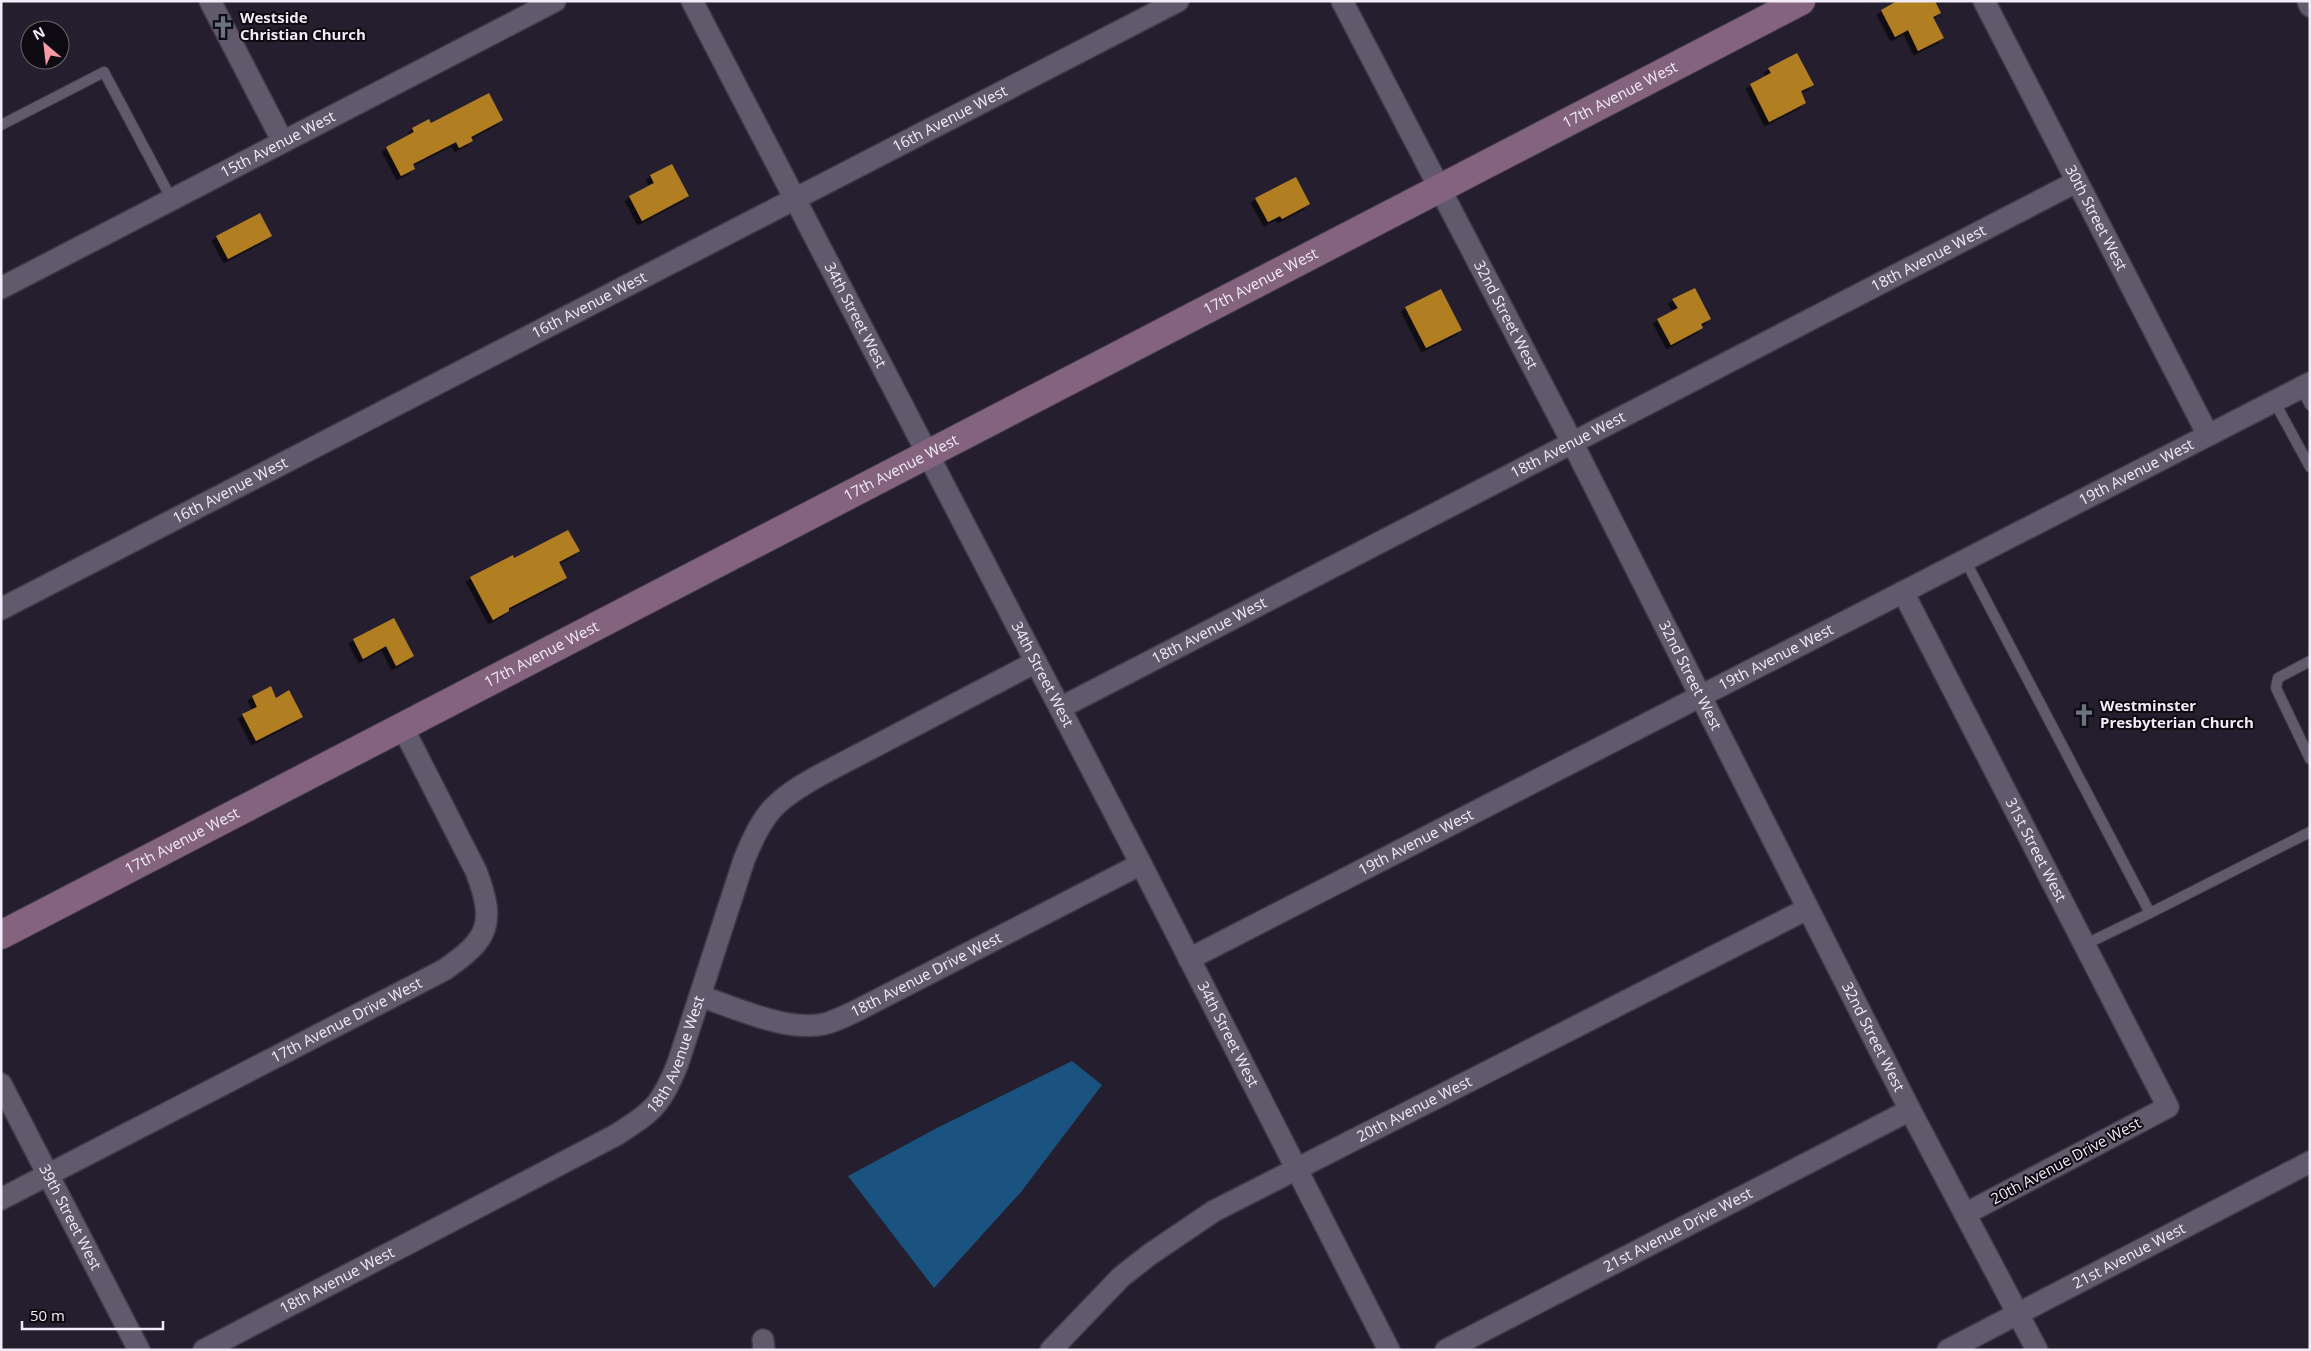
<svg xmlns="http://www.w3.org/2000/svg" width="2311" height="1351" viewBox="0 0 2311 1351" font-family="'Open Sans',sans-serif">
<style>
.water{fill:#1a5380}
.building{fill:#b17e24;filter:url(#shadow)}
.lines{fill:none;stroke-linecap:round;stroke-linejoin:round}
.lane-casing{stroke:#403a48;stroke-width:12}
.street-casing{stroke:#403a48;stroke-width:24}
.secondary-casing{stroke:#403a48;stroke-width:30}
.lane{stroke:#615a6c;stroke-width:10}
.street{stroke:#615a6c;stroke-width:21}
.secondary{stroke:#84637f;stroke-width:28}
.labels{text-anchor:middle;stroke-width:4;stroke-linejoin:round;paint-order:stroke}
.poi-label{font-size:15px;font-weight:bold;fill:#f1ecf7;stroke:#0d0a11;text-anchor:start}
.street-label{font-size:15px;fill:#f1ecf7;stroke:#0d0a11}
</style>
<defs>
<filter id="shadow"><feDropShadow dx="-4.5" dy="4.5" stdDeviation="0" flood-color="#0009"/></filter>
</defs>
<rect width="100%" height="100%" fill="#251e2e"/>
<polygon class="water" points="1072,1061 1102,1085 1021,1192 934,1288 848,1176 937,1128"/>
<g class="building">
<polygon points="1897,1 1935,1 1941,13 1933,17 1944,38 1918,51 1908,30 1895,37 1881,10"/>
<polygon points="1797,53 1814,85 1801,91 1806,103 1769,122 1750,84 1771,73 1768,68"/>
<polygon points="489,93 503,120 471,137 473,141 459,148 456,142 413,164 415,169 401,176 386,147 414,132 412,128 429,119 431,123"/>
<polygon points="672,164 689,196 642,221 629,196 654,183 650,175"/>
<polygon points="1296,177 1310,204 1282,219 1280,216 1268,222 1255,198"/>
<polygon points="260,213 272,236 228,259 216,236"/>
<polygon points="1695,288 1711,319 1701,324 1703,328 1671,345 1657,319 1678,308 1672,299"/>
<polygon points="1441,289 1462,330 1426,348 1405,307"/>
<polygon points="568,530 580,551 559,562 567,578 509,608 509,611 493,620 470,577 513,555 514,558"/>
<polygon points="394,618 414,656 396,666 386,646 363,659 353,639"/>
<polygon points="271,686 276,698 289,690 303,717 256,741 242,714 257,707 252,696"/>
</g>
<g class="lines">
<defs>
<g id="lane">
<polyline points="1,125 104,72 172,200"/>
<polyline points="2301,387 2310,405"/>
<polyline points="2274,401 2310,467"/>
<polyline points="1965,560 2150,913 2310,832"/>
<polyline points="2310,661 2278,678 2276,688 2310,759"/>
<polyline points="2084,945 2150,913"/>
</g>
<g id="street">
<polyline points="210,1 283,142"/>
<path id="s1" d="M 692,1 L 1141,864 L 1389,1350"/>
<path id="s2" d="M 1342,1 L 1572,442 L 1910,1110 L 2037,1350"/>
<path id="s3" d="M 1984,1 L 2208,435"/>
<polyline points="2308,1 2310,6"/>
<path id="s4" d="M 1,288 L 555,1"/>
<path id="s5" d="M 1903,592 L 2168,1107 L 1965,1214"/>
<path id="s6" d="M 1,609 L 1178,1"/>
<path id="s7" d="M 1060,708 L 2076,182"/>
<path id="s8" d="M 1189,959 L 2310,383"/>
<path id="s9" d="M 700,996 C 736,1008 791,1034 828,1023 C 839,1019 850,1014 860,1009 L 1141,864"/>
<path id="s10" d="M 1,1084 L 139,1350"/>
<path id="s11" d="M 1,1199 L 444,970 C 489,939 496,924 476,871 L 403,728"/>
<polyline points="763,1340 764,1350"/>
<path id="s12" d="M 204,1350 L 616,1135 C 653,1111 661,1106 678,1063 L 744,860 C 763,812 775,800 820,775 L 1036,662"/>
<path id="s13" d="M 1051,1350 L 1121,1277 L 1149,1255 L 1214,1211 L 1807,909"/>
<path id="s14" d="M 1446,1350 L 1910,1110"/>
<path id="s15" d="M 1948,1350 L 2310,1162"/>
</g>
<g id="secondary">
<path id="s16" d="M 1,935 L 1801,1"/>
</g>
</defs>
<use href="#lane" class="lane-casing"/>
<use href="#street" class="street-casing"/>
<use href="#secondary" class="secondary-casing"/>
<use href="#lane" class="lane"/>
<use href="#street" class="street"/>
<use href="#secondary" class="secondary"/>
</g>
<defs>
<symbol id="church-bare" viewBox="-9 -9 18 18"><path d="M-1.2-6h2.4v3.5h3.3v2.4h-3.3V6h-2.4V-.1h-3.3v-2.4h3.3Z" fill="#6b7280" stroke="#0d0a11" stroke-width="2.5" paint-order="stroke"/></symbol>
</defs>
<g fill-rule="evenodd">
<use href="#church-bare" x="207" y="11" width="32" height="32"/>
<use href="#church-bare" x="2068" y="699" width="32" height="32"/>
</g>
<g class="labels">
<g class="poi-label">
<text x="240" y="23">Westside<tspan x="240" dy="17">Christian Church</tspan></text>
<text x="2100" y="711">Westminster<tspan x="2100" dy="17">Presbyterian Church</tspan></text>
</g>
<g class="street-label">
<text dy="5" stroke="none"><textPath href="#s16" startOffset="1824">17th Avenue West</textPath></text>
<text dy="5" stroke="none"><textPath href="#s6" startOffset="1068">16th Avenue West</textPath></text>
<text dy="5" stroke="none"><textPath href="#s4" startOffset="312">15th Avenue West</textPath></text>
<text dy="5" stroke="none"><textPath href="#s3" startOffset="244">30th Street West</textPath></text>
<text dy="5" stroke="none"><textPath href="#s7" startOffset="978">18th Avenue West</textPath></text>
<text dy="5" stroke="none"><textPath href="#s16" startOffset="1419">17th Avenue West</textPath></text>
<text dy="5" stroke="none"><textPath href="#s6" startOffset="662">16th Avenue West</textPath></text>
<text dy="5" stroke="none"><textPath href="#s1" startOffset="354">34th Street West</textPath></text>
<text dy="5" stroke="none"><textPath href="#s2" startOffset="354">32nd Street West</textPath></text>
<text dy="5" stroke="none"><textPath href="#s7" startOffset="572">18th Avenue West</textPath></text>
<text dy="5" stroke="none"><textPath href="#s16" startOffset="1014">17th Avenue West</textPath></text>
<text dy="5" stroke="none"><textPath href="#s8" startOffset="1065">19th Avenue West</textPath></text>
<text dy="5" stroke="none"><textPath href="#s6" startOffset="258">16th Avenue West</textPath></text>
<text dy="5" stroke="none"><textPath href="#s7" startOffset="168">18th Avenue West</textPath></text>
<text dy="5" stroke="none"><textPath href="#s16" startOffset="609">17th Avenue West</textPath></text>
<text dy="5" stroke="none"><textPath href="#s8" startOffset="660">19th Avenue West</textPath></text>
<text dy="5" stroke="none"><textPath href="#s1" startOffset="759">34th Street West</textPath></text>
<text dy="5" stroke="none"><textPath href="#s2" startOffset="759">32nd Street West</textPath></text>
<text dy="5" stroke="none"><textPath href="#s16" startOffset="204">17th Avenue West</textPath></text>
<text dy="5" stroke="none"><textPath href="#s8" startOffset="255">19th Avenue West</textPath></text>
<text dy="5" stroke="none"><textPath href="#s5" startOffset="290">31st Street West</textPath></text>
<text dy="5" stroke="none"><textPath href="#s9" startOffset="242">18th Avenue Drive West</textPath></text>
<text dy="5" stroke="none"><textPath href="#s11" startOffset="389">17th Avenue Drive West</textPath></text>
<text dy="5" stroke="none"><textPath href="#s1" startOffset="1164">34th Street West</textPath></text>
<text dy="5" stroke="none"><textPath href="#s2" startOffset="1164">32nd Street West</textPath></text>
<text dy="5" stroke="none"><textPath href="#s12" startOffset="569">18th Avenue West</textPath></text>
<text dy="5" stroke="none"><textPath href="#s13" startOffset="440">20th Avenue West</textPath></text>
<text transform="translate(2066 1161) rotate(-28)" y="5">20th Avenue Drive West</text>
<text dy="5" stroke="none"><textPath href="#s10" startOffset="150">39th Street West</textPath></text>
<text dy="5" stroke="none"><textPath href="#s14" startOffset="261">21st Avenue Drive West</textPath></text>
<text dy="5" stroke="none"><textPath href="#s15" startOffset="204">21st Avenue West</textPath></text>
<text dy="5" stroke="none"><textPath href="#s12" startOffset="150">18th Avenue West</textPath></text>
</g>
</g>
<rect width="2311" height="1351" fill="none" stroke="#f1ecf7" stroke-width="5"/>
<g transform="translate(45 45) rotate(332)"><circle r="24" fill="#0d0a11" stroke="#68646d"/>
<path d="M0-4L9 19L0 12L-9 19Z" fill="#f49aa5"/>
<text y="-8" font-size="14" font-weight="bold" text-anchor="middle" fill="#f1ecf7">N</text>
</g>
<path d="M22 1321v8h141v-8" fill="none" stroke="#f1ecf7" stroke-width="2.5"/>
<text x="30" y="1321" font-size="15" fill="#f1ecf7" stroke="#0d0a11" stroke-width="4" paint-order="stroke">50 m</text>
</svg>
